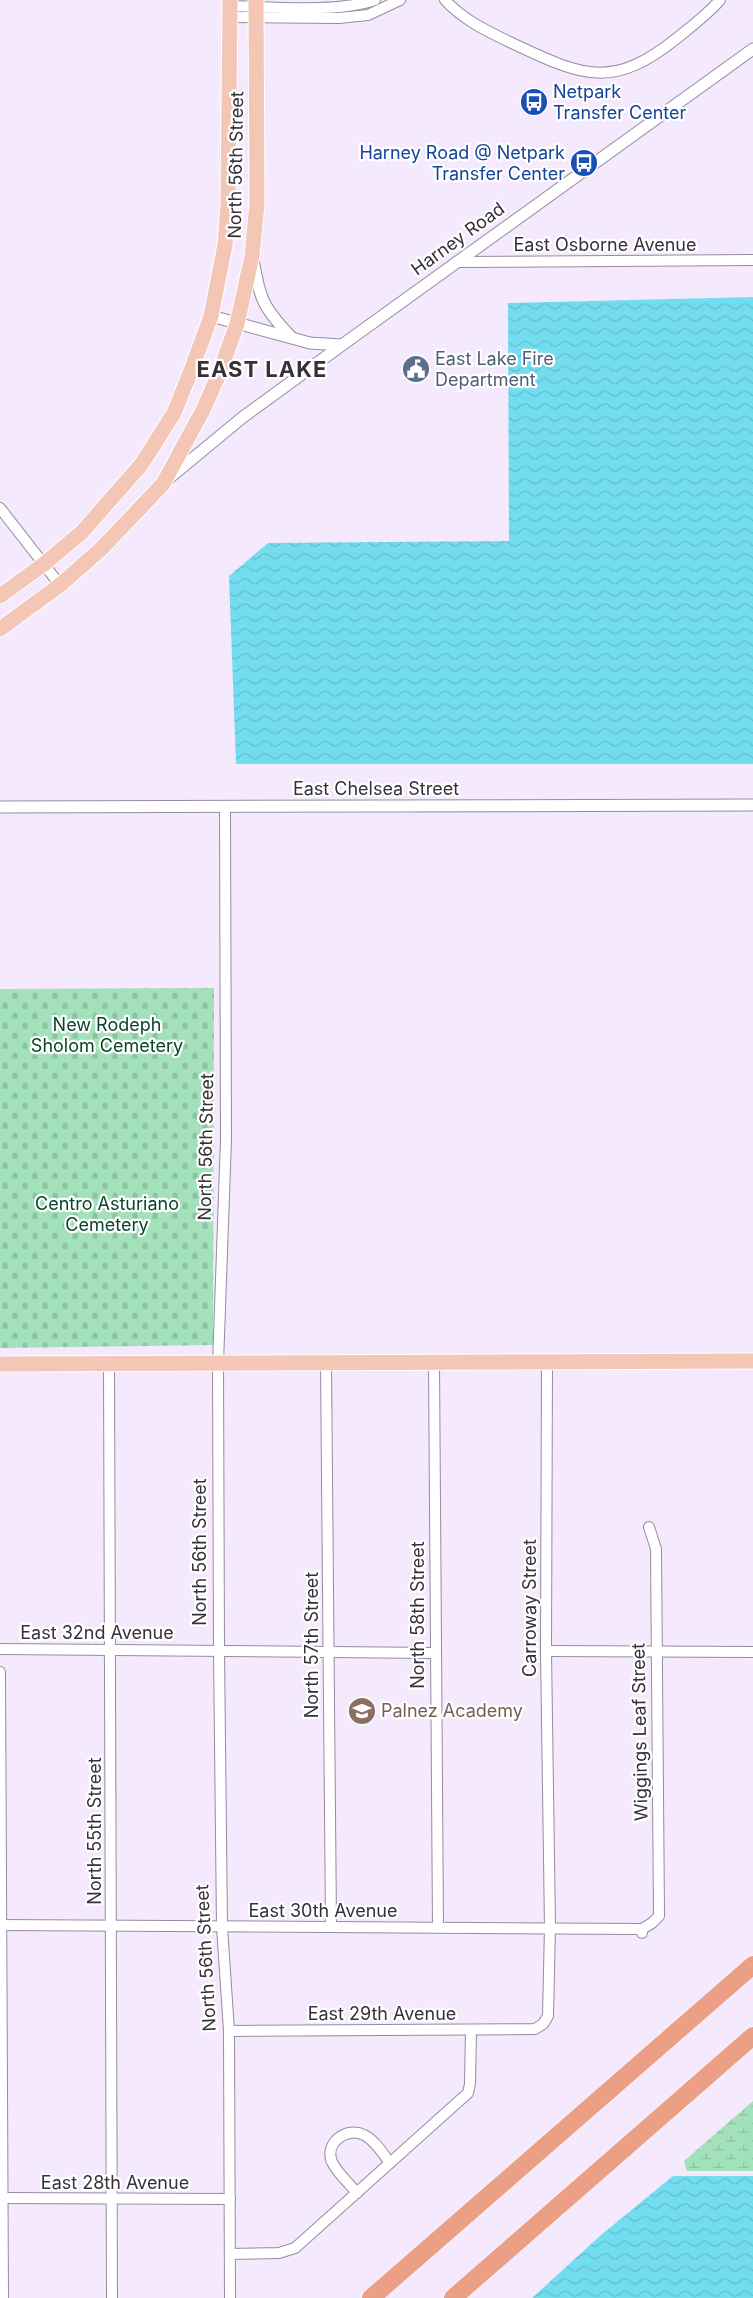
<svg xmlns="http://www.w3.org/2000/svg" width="753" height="2298" viewBox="0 0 753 2298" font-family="Inter,sans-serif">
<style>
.wetland{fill:url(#wetland-marsh)}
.cemetery{fill:url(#cemetery-stones)}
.water{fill:url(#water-waves)}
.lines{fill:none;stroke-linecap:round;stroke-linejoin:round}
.minor-casing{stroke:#968c9f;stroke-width:12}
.tertiary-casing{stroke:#968c9f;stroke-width:13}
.primary-casing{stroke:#fff;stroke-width:17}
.motorway-casing{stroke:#fff;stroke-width:19}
.minor{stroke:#fff;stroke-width:10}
.tertiary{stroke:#fff;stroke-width:11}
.primary{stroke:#f3c6b6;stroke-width:15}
.motorway{stroke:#eba085;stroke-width:18}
.labels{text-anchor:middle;stroke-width:4.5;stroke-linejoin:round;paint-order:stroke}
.transit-label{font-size:18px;fill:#164399;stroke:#fff;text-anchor:start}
.street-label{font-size:18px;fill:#353139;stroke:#fff}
.service-label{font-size:18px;fill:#4e5e75;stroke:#fff;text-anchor:start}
.park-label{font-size:18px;fill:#074629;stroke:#fff}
.education-label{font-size:18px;fill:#785e54;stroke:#fff;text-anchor:start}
.district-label{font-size:22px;font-weight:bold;letter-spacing:1px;fill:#353139;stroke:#fff}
</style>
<defs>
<pattern id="wetland-marsh" width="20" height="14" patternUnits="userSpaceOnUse" patternTransform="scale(1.25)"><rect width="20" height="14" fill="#a3e1bb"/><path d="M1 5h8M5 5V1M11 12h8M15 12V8" fill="none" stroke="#8dc2a2"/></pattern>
<pattern id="cemetery-stones" width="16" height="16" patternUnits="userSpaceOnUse" patternTransform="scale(1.25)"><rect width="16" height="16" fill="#a3e1bb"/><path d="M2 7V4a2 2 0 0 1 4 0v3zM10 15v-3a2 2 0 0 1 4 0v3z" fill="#8dc2a2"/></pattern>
<pattern id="water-waves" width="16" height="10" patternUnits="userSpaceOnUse" patternTransform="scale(1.25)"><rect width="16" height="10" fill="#73ddf0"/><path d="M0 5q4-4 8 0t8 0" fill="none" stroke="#64becf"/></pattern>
</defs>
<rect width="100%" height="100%" fill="#f4e9fd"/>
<polygon class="wetland" points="753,2101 753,2171 687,2171 684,2161"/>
<polygon class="cemetery" points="214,988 213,1345 0,1348 0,989"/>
<g class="water">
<polygon points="753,297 753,764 236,764 229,576 268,543 509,541 508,303"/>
<polygon points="673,2176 753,2176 753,2298 532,2298 601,2235"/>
</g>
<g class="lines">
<defs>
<g id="minor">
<path d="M 445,0 C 464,21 491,33 516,45 C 584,77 614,89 677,38 C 692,26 708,14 720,0"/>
<path d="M 230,6 C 272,7 337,13 375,0"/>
<polyline points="230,17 339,18 368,15 400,0"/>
<polyline points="456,262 753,260"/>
<polyline points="0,508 60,585"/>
<polyline points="225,807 226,1139 218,1364 219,1650 222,1927 229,2031 230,2298"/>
<polyline points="326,1363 331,1926"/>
<polyline points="434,1363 438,1927"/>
<polyline points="109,1364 112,2298"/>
<polyline points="0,1649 434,1653"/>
<polyline points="546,1651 753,1652"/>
<polyline points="0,1672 3,2298"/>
<polyline points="0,1925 642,1929 642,1933"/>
<polyline points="642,1929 652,1923 659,1916 656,1549 649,1527"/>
<polyline points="229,2031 535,2029 543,2024 548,2016 550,1927 546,1651 547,1362"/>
<path d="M 357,2193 C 349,2183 337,2173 332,2162 C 324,2143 347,2126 364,2135 C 375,2140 383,2154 390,2163"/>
<polyline points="0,2198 230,2199"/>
<polyline points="230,2254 279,2253 295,2248 468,2093 470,2084 471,2030"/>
</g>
<g id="tertiary">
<path d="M 253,260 C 261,301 262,306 291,337"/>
<polyline points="211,316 310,343 342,345 753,49"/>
<polyline points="168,479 243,417 342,345"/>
<polyline points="0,807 753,805"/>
</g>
<g id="primary">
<polyline points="0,596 44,564 82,532 141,465 174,413 192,368 211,316 225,245 228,204 230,0"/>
<polyline points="0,629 60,585 101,549 163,484 203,410 219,374 237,324 252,256 257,203 256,0"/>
<polyline points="0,1364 753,1361"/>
</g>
<g id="motorway">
<polyline points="371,2298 753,1965"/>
<polyline points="453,2298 753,2036"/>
</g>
</defs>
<use href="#minor" class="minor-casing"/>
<use href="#tertiary" class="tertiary-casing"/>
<use href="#primary" class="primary-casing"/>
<use href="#motorway" class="motorway-casing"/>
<use href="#minor" class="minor"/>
<use href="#tertiary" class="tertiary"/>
<use href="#primary" class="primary"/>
<use href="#motorway" class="motorway"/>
</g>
<defs>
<symbol id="bus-disc" viewBox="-11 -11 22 22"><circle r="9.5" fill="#1a4fb4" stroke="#fff"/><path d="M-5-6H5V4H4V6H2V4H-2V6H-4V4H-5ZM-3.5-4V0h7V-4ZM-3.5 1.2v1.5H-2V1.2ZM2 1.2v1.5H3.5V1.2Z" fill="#fff"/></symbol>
<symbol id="civic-disc" viewBox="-11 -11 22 22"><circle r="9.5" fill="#5c6f8a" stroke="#fff"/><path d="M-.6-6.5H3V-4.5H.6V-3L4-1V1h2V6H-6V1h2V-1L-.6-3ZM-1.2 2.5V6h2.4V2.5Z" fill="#fff"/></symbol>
<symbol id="school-disc" viewBox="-11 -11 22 22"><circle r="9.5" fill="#8d6e63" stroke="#fff"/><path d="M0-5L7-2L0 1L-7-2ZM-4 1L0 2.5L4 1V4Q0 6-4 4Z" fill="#fff"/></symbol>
</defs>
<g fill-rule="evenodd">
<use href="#bus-disc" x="518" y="86" width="32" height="32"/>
<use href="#bus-disc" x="568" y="147" width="32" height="32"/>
<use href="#civic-disc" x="400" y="353" width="32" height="32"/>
<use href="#school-disc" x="346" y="1695" width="32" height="32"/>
</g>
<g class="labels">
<g class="transit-label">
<text x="553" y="98">Netpark<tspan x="553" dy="21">Transfer Center</tspan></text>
<text x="565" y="159" text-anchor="end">Harney Road @ Netpark<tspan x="565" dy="21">Transfer Center</tspan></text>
</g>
<g class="street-label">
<text transform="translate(236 165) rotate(-89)" y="6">North 56th Street</text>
<text transform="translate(458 239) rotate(-36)" y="6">Harney Road</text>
<text x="605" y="251">East Osborne Avenue</text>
<text x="376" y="795">East Chelsea Street</text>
<text transform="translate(206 1147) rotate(-89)" y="6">North 56th Street</text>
<text transform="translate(200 1552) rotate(-90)" y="6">North 56th Street</text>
<text transform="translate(530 1608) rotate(-90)" y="6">Carroway Street</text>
<text transform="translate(418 1615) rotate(-90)" y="6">North 58th Street</text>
<text x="97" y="1639">East 32nd Avenue</text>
<text transform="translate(312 1645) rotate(-90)" y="6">North 57th Street</text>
<text transform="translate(640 1732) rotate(-91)" y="6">Wiggings Leaf Street</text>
<text transform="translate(95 1831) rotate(-90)" y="6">North 55th Street</text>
<text x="323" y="1917">East 30th Avenue</text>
<text transform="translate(206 1958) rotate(-93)" y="6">North 56th Street</text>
<text x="382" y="2020">East 29th Avenue</text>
<text x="115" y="2189">East 28th Avenue</text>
</g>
<g class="service-label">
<text x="435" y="365">East Lake Fire<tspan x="435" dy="21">Department</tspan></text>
</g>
<g class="park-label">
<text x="107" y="1031">New Rodeph<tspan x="107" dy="21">Sholom Cemetery</tspan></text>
<text x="107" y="1210">Centro Asturiano<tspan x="107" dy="21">Cemetery</tspan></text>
</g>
<g class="education-label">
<text x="381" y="1717">Palnez Academy</text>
</g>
<g class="district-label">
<text x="262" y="377">EAST LAKE</text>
</g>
</g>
</svg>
